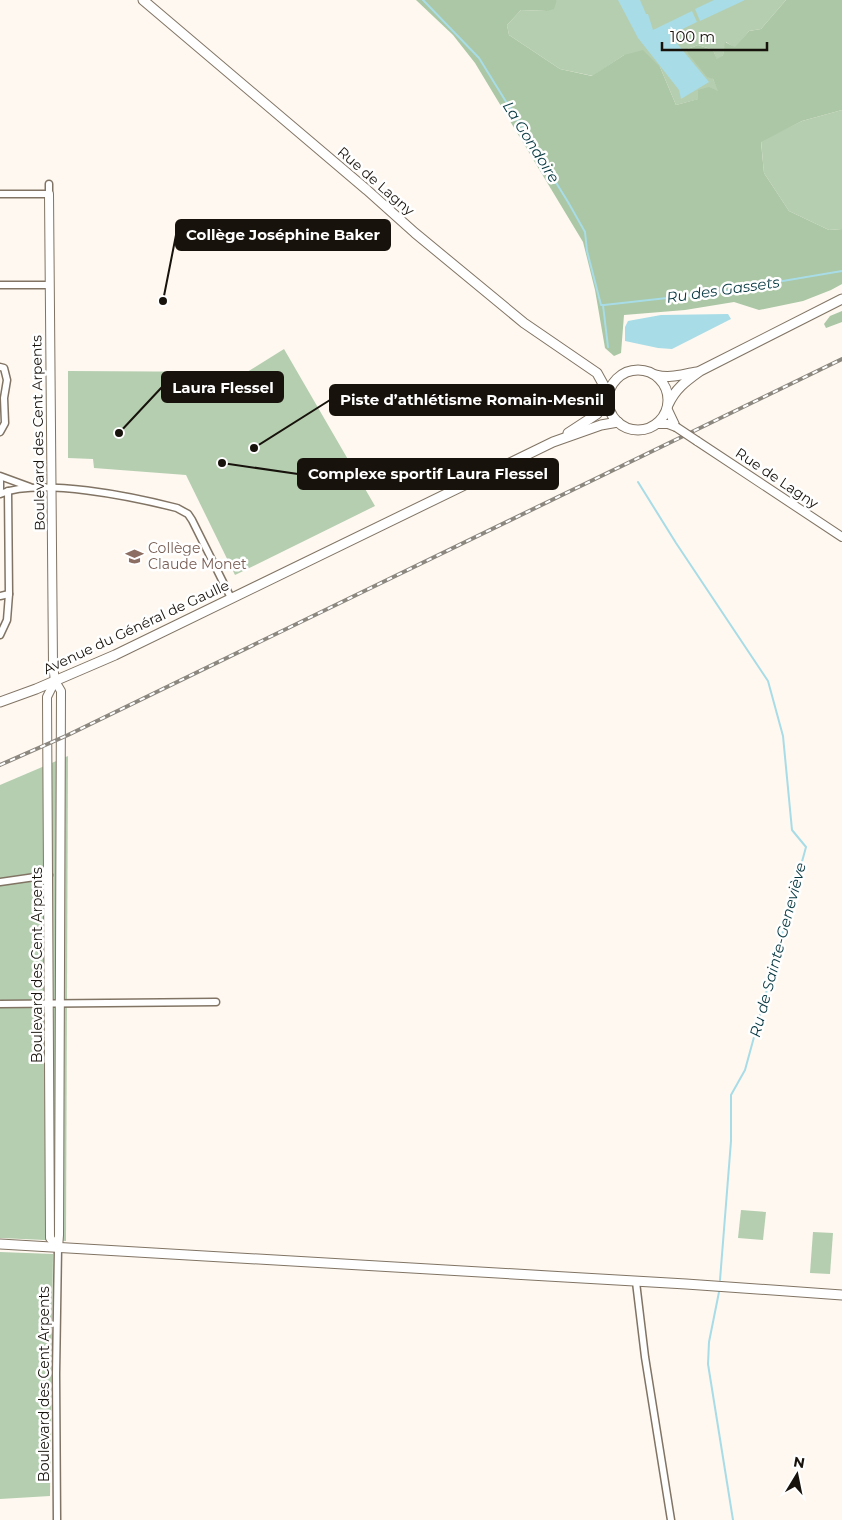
<svg xmlns="http://www.w3.org/2000/svg" width="842" height="1520" viewBox="0 0 842 1520" font-family="Montserrat,sans-serif">
<style>
.green{fill:#b5ceb0}
.forest{fill:#abc7a5}
.water{fill:#a8dce7}
.lines{fill:none;stroke-linecap:round;stroke-linejoin:round}
.stream{stroke:#a8dce7;stroke-width:2}
.minor-casing{stroke:#817464;stroke-width:9}
.tertiary-casing{stroke:#817464;stroke-width:10}
.secondary-casing{stroke:#817464;stroke-width:11}
.minor{stroke:#fff;stroke-width:6}
.tertiary{stroke:#fff;stroke-width:8}
.secondary{stroke:#fff;stroke-width:9}
.rail-casing{stroke:#8c877f;stroke-width:4}
.rail{stroke:#fff;stroke-width:2;stroke-dasharray:5.5;stroke-linecap:butt}
.tertiary-bridge-casing{stroke:#817464;stroke-width:10;stroke-linecap:butt}
.tertiary-bridge{stroke:#fff;stroke-width:8}
.labels{text-anchor:middle;stroke-width:5;stroke-linejoin:round;paint-order:stroke}
.street-label{font-size:14px;fill:#17120b;stroke:#fff}
.education-label{font-size:14px;fill:#785e54;stroke:#fff;text-anchor:start}
.water-label{font-size:15px;font-style:italic;fill:#083942;stroke:#fff}
.leader{fill:none;stroke:#17120b;stroke-width:2}
.callout-dot{fill:#17120b;stroke:#fff;stroke-width:2}
.callout{fill:#17120b;stroke:#17120b;stroke-width:2}
.callout-label{font-size:15px;text-anchor:middle;font-weight:bold;fill:#fff}
</style>
<rect width="100%" height="100%" fill="#fef8f0"/>
<g class="green">
<polygon points="557,0 786,0 761,29 749,31 735,48 726,42 723,55 717,60 713,50 698,45 685,50 713,79 719,91 698,90 699,99 676,105 660,67 624,55 593,76 560,69 509,35 507,25 521,10 547,11"/>
<polygon points="842,110 842,229 829,230 789,211 764,173 761,141 802,121"/>
<polygon points="284,349 375,506 235,575 186,475 94,468 93,459 68,458 68,371 247,372"/>
<polygon points="68,756 66,1241 0,1238 0,785"/>
<polygon points="741,1210 766,1212 763,1240 738,1238"/>
<polygon points="813,1232 833,1233 830,1274 810,1273"/>
<polygon points="0,1252 53,1254 50,1496 0,1499"/>
</g>
<g class="forest">
<polygon points="416,0 557,0 554,9 547,11 521,10 507,25 509,35 560,69 592,76 624,55 643,50 660,67 676,105 698,99 698,90 709,87 718,91 713,79 707,77 685,50 698,45 713,50 717,59 723,55 725,42 735,47 749,31 761,29 786,0 842,0 842,110 802,121 761,142 764,173 789,211 829,230 842,229 842,284 831,290 803,301 759,310 734,302 685,310 624,315 621,353 614,356 605,348 595,290 583,242 475,63 453,35"/>
<polygon points="842,311 842,322 826,328 824,324 830,316"/>
</g>
<g class="water">
<polygon points="618,0 640,0 646,14 648,14 653,30 692,11 697,22 670,35 709,82 681,99 679,90 638,38"/>
<polygon points="714,0 745,0 700,21 695,9"/>
<polygon points="728,314 731,319 672,349 658,348 625,341 625,327 628,321 661,315"/>
</g>
<g class="lines">
<g class="stream">
<polyline points="423,0 479,58 568,202 585,232 587,251 601,305 603,305 608,347"/>
<polyline points="604,305 712,293 842,271"/>
<polyline points="638,482 676,543 768,681 783,736 792,830 806,847 745,1070 731,1095 731,1141 720,1280"/>
<polyline points="719,1292 709,1342 708,1364 733,1520"/>
</g>
<defs>
<g id="minor">
<polyline points="0,194 49,194 49,184"/>
<polyline points="0,285 49,285"/>
<polyline points="0,367 4,368 7,380 4,398 5,423 0,432"/>
<polyline points="0,476 30,487"/>
<polyline points="0,481 0,489"/>
<path d="M 0,494 C 40,477 134,497 177,508 L 188,514 L 192,520 L 231,598"/>
<polyline points="0,596 9,594"/>
<polyline points="0,635 7,620 9,594 8,491"/>
<polyline points="0,882 49,875"/>
<polyline points="0,1004 216,1002"/>
<polyline points="636,1282 645,1357 671,1520"/>
<polyline points="57,1520 56,1374 58,1248"/>
</g>
<g id="tertiary">
<polyline points="49,194 53,665 55,681 61,691 59,1235 58,1248"/>
<polyline points="667,408 676,427"/>
<polyline points="656,424 668,424 676,427"/>
<polyline points="697,441 842,537"/>
<polyline points="55,681 47,697 50,1238 58,1248"/>
</g>
<g id="secondary">
<polyline points="143,0 367,190 415,233 524,323 597,373 608,393"/>
<circle cx="638" cy="400" r="30"/>
<path d="M 656,375 C 670,379 683,374 697,372"/>
<path d="M 668,405 C 675,389 686,381 700,371 L 842,299"/>
<polyline points="568,433 597,414 608,398"/>
<polyline points="0,702 36,689 115,655 553,442 601,425 618,422"/>
<polyline points="0,1244 686,1284 842,1295"/>
</g>
</defs>
<use href="#minor" class="minor-casing"/>
<use href="#tertiary" class="tertiary-casing"/>
<use href="#secondary" class="secondary-casing"/>
<use href="#minor" class="minor"/>
<use href="#tertiary" class="tertiary"/>
<use href="#secondary" class="secondary"/>
<defs>
<polyline id="rail" points="0,765 68,735 842,359"/>
</defs>
<use href="#rail" class="rail-casing"/>
<use href="#rail" class="rail"/>
<defs>
<polyline id="tertiary-bridge" points="676,427 697,441"/>
</defs>
<use href="#tertiary-bridge" class="tertiary-bridge-casing"/>
<use href="#tertiary-bridge" class="tertiary-bridge"/>
</g>
<defs>
<symbol id="school-bare" viewBox="-9 -9 18 18"><path d="M0-5L7-2L0 1L-7-2ZM-4 1L0 2.5L4 1V4Q0 6-4 4Z" fill="#8d6e63" stroke="#fff" stroke-width="2.5" paint-order="stroke"/></symbol>
</defs>
<g fill-rule="evenodd">
<use href="#school-bare" x="122" y="544" width="25" height="25"/>
</g>
<g class="labels">
<g class="street-label">
<text transform="translate(376 181) rotate(41)" y="5">Rue de Lagny</text>
<text transform="translate(38 433) rotate(-91)" y="5">Boulevard des Cent Arpents</text>
<text transform="translate(777 478) rotate(34)" y="5">Rue de Lagny</text>
<text transform="translate(136 627) rotate(-25)" y="5">Avenue du Général de Gaulle</text>
<text transform="translate(37 965) rotate(-90)" y="5">Boulevard des Cent Arpents</text>
<text transform="translate(44 1384) rotate(-90)" y="5">Boulevard des Cent Arpents</text>
</g>
<g class="education-label">
<text x="148" y="553">Collège<tspan x="148" dy="16">Claude Monet</tspan></text>
</g>
<g class="water-label">
<text transform="translate(531 142) rotate(58)" y="5">La Gondoire</text>
<text transform="translate(723 290) rotate(-8)" y="5">Ru des Gassets</text>
<text transform="translate(778 950) rotate(-75)" y="5">Ru de Sainte-Geneviève</text>
</g>
</g>
<path class="leader" d="M163 301L176 235M119 433L162 387M254 448L330 400M222 463L298 474"/>
<g class="callout-dot">
<circle cx="163" cy="301" r="5"/>
<circle cx="119" cy="433" r="5"/>
<circle cx="254" cy="448" r="5"/>
<circle cx="222" cy="463" r="5"/>
</g>
<g class="callout">
<rect x="176" y="220" width="214" height="30" rx="5"/>
<rect x="162" y="372" width="121" height="30" rx="5"/>
<rect x="330" y="385" width="284" height="30" rx="5"/>
<rect x="298" y="459" width="260" height="30" rx="5"/>
</g>
<g class="callout-label">
<text x="283" y="240">Collège Joséphine Baker</text>
<text x="223" y="393">Laura Flessel</text>
<text x="472" y="405">Piste d’athlétisme Romain-Mesnil</text>
<text x="428" y="479">Complexe sportif Laura Flessel</text>
</g>
<g transform="translate(797 1475) rotate(10)" stroke="#ffffff" stroke-width="4" paint-order="stroke">
<path d="M0-4L9 19L0 12L-9 19Z" fill="#17120b"/>
<text y="-8" font-size="14" font-weight="bold" text-anchor="middle" fill="#17120b">N</text>
</g>
<path d="M662 42v8h105v-8" fill="none" stroke="#17120b" stroke-width="2.5"/>
<text x="670" y="42" font-size="15" fill="#17120b" stroke="#ffffff" stroke-width="4" paint-order="stroke">100 m</text>
</svg>
